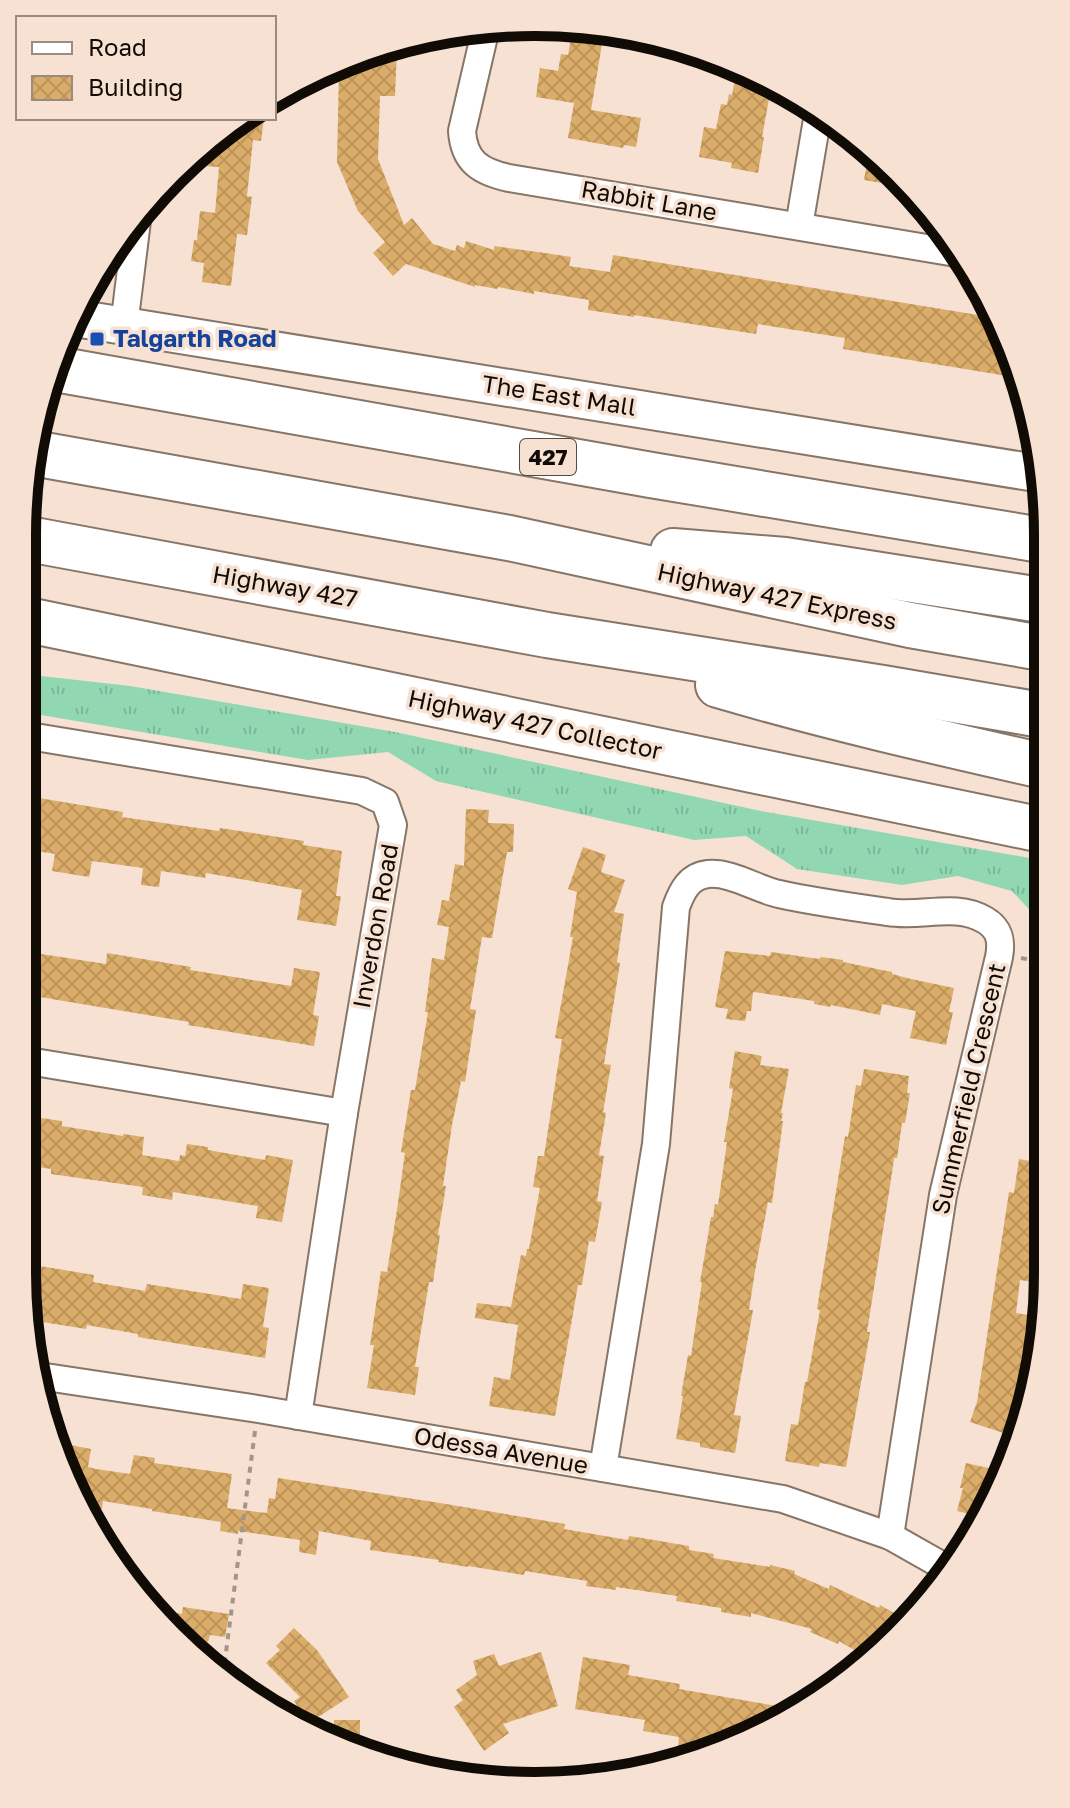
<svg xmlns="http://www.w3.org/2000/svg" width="1070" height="1808" viewBox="0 0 1070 1808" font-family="'Golos Text',sans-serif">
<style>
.grass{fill:url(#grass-tufts)}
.building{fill:url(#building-cross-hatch)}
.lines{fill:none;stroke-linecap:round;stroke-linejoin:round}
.minor-casing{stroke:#877567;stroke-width:30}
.secondary-casing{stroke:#877567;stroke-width:40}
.motorway-casing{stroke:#877567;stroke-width:48}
.path{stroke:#a49589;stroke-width:4;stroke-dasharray:6 6;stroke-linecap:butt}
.minor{stroke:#fff;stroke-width:26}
.secondary{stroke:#fff;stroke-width:36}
.motorway{stroke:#fff;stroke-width:44}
.transit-dot{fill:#1a4fb4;stroke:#f6e1d2;stroke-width:3}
.labels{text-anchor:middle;stroke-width:7;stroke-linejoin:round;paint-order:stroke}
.shield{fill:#f6e1d2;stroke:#564b43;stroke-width:2}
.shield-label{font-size:22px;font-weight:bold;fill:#110b06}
.street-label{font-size:24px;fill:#110b06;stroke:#f6e1d2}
.transit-label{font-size:24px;font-weight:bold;fill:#164399;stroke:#f6e1d2;text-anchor:start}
.rim{fill:none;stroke:#110b06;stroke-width:10}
</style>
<defs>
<pattern id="grass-tufts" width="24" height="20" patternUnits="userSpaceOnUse" patternTransform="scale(2)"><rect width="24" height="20" fill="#90d7b2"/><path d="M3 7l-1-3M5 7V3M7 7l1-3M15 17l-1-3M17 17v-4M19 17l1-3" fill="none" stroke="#7bb798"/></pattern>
<pattern id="building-cross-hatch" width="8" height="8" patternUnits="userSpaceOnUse" patternTransform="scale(2)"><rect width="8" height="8" fill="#dcad6a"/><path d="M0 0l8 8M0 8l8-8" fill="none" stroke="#bc945a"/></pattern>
</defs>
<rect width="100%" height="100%" fill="#f6e1d2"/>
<polygon class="grass" points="23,674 130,686 395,732 761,811 1047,861 1047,965 1033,962 1038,919 1012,891 958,876 902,885 797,869 746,836 694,840 436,781 388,752 308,760 23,712"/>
<g class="building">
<polygon points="572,32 604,32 591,110 641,118 636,147 624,145 623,148 568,138 574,103 536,97 540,68 558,71 561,54 568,55"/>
<polygon points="397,48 395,96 380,96 378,159 404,225 412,218 433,244 455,251 457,245 464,248 466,241 494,250 494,246 545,253 571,257 569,266 610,272 613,255 996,318 1020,378 843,349 845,338 758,324 756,334 634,315 634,317 588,310 589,300 534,291 534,294 498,287 497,289 475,285 475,287 406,264 393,276 373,253 385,242 358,211 337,162 339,71"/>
<polygon points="736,74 766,86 764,98 769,99 762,137 764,137 758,173 731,168 732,163 699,157 704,127 716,129 721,104 727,105 729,94 732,95"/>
<polygon points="241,118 264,118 261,141 253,140 247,196 252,197 247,235 237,234 231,286 202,282 204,263 191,261 194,240 197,240 200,211 215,213 219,167 204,166 205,153"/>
<polygon points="869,151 887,167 911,188 864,180"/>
<polygon points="39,798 123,812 122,817 219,831 220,828 304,841 303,845 342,851 336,896 341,896 336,926 297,920 302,890 206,873 205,878 161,871 159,887 141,885 143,868 92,861 89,877 52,871 55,854 23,849 23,800 38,802"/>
<polygon points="466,809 489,810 488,823 514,824 513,852 507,852 492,938 482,937 470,1009 476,1010 465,1082 461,1081 452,1125 443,1186 446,1186 438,1235 440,1235 433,1282 429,1282 415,1367 419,1367 415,1395 367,1388 374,1345 370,1345 381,1271 387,1272 397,1210 405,1153 401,1152 411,1090 415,1090 428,1012 425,1012 432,958 444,960 449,927 437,925 442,900 449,901 455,864 464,866"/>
<polygon points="583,847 606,855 601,872 625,880 614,912 624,914 617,962 620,963 604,1064 611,1065 603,1112 606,1113 599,1155 604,1156 597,1201 602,1202 595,1242 589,1241 582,1285 578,1285 555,1416 489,1406 494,1377 510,1380 518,1325 475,1318 477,1303 511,1307 521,1255 526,1256 527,1249 529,1249 540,1188 533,1187 538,1156 544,1156 562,1039 555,1038 573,937 570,937 577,892 568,889"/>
<polygon points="22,951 106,964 107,953 191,967 190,970 291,986 294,968 320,972 313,1015 319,1016 314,1046 188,1025 189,1022 22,994"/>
<polygon points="725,951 770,956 771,952 819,959 821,957 843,960 843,962 892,972 892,974 911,979 954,988 949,1012 953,1012 946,1045 910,1038 916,1011 882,1004 880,1015 831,1005 830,1007 814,1004 814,1001 753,992 751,1011 747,1011 745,1021 726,1019 728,1009 715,1007"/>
<polygon points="735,1051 762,1056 760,1065 789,1069 781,1113 783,1113 781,1121 783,1121 772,1203 768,1202 755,1271 749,1310 753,1310 734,1415 741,1416 735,1453 700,1447 700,1443 676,1439 683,1396 681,1396 688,1355 691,1356 702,1282 700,1282 705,1253 711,1217 713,1217 715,1204 718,1205 727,1142 724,1142 733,1089 729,1088"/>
<polygon points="864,1069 909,1076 907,1093 910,1093 905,1123 902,1123 897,1158 894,1158 892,1173 867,1332 870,1332 846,1467 820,1463 819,1467 785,1461 791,1424 798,1425 805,1382 807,1382 820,1310 817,1309 845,1136 848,1137 856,1085 861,1086"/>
<polygon points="34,1117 62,1121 62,1126 123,1136 123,1134 144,1137 142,1155 179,1161 180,1155 185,1156 187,1144 208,1147 208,1150 265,1160 266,1155 293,1160 282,1222 256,1218 258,1206 173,1192 172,1200 142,1195 143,1187 51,1174 51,1169 26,1165"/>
<polygon points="1019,1159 1047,1164 1047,1284 1020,1280 1016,1313 1045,1318 1023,1425 1019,1438 970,1422 977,1402 1009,1192 1014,1193"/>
<polygon points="22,1263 94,1275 93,1282 145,1291 147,1284 241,1299 243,1284 269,1288 263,1327 269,1328 265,1358 138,1337 138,1334 87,1325 86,1329 30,1320"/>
<polygon points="70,1445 91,1449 88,1467 96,1469 130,1474 134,1455 155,1458 154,1463 232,1474 227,1508 267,1513 269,1498 275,1499 278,1478 440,1503 565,1524 564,1529 628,1540 629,1536 654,1540 689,1546 689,1550 714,1554 713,1558 770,1567 770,1565 795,1571 794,1574 829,1589 830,1585 879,1608 880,1605 904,1619 868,1658 839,1641 838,1644 810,1632 812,1629 751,1613 751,1617 721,1612 721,1608 676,1601 677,1596 616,1587 616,1590 586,1586 587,1581 525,1571 524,1575 468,1566 468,1567 438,1562 439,1560 370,1550 371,1541 319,1531 316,1555 299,1552 300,1540 238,1531 238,1534 220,1531 221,1522 152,1511 152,1509 103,1501 102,1509 86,1507 66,1469"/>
<polygon points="966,1463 997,1470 989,1503 982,1517 957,1511 963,1488 960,1488"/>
<polygon points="183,1607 229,1614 225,1637 210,1635 208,1642 200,1640 198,1651 154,1609 182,1614"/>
<polygon points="294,1628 317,1650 349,1697 309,1723 294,1701 300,1697 266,1663 280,1650 276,1646"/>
<polygon points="541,1652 558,1706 503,1724 509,1733 484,1751 454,1707 463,1700 456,1690 477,1675 473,1661 494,1654 499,1666"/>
<polygon points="583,1657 630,1665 628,1675 680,1684 679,1689 794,1709 713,1752 678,1746 679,1737 643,1731 645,1720 575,1709"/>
<polygon points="334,1720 360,1720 360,1754 334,1741"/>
</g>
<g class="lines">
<defs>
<g id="minor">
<path d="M 485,32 L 462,131 C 464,162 481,172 509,178 L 962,254"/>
<polyline points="799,226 819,108"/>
<polyline points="124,326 137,221"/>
<polyline points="23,735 362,791 385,802 393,825 344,1113 298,1416"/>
<polyline points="22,1060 344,1113"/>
<polyline points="39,1376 258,1409 783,1499 890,1536 950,1570"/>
<path d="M 603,1468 L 656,1144 L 676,907 C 682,891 689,876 708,874 C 732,872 756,889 779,894 C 815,902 852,907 888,912 C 921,918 955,902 985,920 C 1000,929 1002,941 999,957 L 943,1195 L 890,1536"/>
</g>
<polyline id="secondary" points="75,318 1042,474"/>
<g id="motorway">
<polyline points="50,368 651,475 1047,541"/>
<polyline points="33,453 509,538 910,625 1047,649"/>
<polyline points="23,538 547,635 883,688 1047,716"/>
<polyline points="673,551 785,560 1047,601"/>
<polyline points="23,619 1047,831"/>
<path d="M 718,685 C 827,717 937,742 1047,767"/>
</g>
</defs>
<use href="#minor" class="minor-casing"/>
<use href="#secondary" class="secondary-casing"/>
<use href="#motorway" class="motorway-casing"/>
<g class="path">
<polyline points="1021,958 1047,963"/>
<polyline points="223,1675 255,1431"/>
</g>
<use href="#minor" class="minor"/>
<use href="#secondary" class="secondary"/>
<use href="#motorway" class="motorway"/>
</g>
<rect class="transit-dot" x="89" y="331" width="16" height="16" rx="4"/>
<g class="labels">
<rect class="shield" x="520" y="439" width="56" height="36" rx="6"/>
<g class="shield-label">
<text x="548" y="465">427</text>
</g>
<g class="street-label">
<text transform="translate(649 201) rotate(10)" y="8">Rabbit Lane</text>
<text transform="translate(559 396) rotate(9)" y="8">The East Mall</text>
<text transform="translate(285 587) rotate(10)" y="8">Highway 427</text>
<text transform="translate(777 597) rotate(12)" y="8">Highway 427 Express</text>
<text transform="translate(535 725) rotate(12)" y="8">Highway 427 Collector</text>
<text transform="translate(376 926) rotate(-80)" y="8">Inverdon Road</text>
<text transform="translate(969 1089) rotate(-77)" y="8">Summerfield Crescent</text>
<text transform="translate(501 1451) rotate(10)" y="8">Odessa Avenue</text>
</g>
<g class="transit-label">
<text x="113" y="347">Talgarth Road</text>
</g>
</g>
<path d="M0 0H1070V1808H0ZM535 36H535A499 499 0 0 1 1034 535V1273A499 499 0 0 1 535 1772H535A499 499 0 0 1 36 1273V535A499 499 0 0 1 535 36Z" fill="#f6e1d2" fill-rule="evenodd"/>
<path class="rim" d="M535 36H535A499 499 0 0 1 1034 535V1273A499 499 0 0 1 535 1772H535A499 499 0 0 1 36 1273V535A499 499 0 0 1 535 36Z"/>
<rect x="16" y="16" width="260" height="104" fill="#f6e1d2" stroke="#9a8b80" stroke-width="2"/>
<rect x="32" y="42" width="40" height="12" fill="#ffffff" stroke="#9a8b80" stroke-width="2"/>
<text x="88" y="56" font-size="24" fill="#110b06">Road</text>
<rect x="32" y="76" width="40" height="24" fill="url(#building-cross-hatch)" stroke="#9a8b80" stroke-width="2"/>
<text x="88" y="96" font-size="24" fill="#110b06">Building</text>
</svg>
